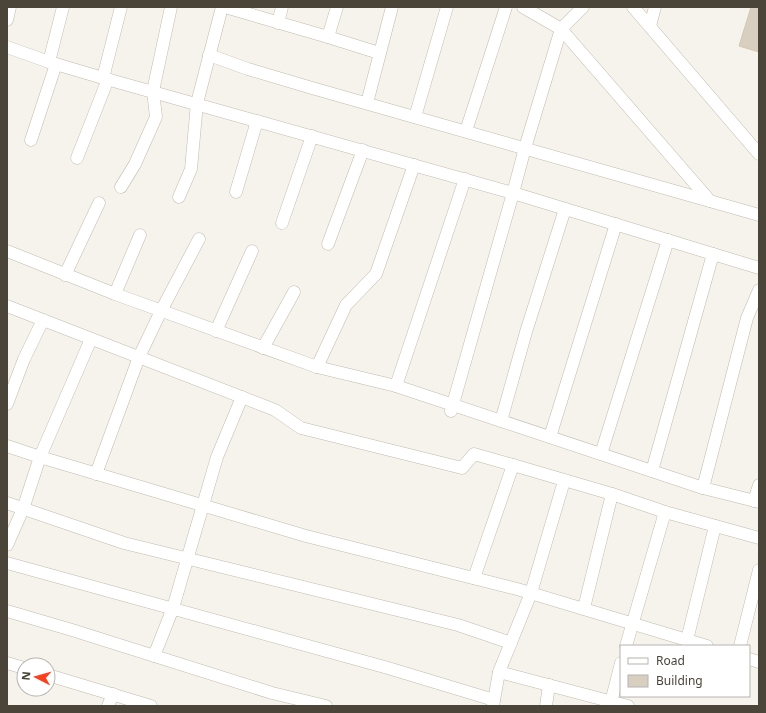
<svg xmlns="http://www.w3.org/2000/svg" width="766" height="713" viewBox="0 0 766 713" font-family="'Noto Sans',sans-serif">
<style>
.building{fill:#d8cfc1;stroke:#d3c7b4}
.lines{fill:none;stroke-linecap:round;stroke-linejoin:round}
.street-casing{stroke:#c2bbae;stroke-width:13}
.street{stroke:#fff;stroke-width:12}
</style>
<rect width="100%" height="100%" fill="#f6f3ec"/>
<polygon class="building" points="751,7 759,7 759,52 739,46"/>
<g class="lines">
<defs>
<g id="street">
<polyline points="225,7 328,37 379,53"/>
<polyline points="583,7 561,29 710,201"/>
<polyline points="633,7 759,154"/>
<polyline points="7,20 10,7"/>
<polyline points="278,23 282,7"/>
<polyline points="650,26 655,7"/>
<polyline points="328,37 337,7"/>
<polyline points="7,47 49,62 103,78 121,7"/>
<polyline points="209,55 248,69 312,88 759,215"/>
<polyline points="49,62 63,7"/>
<polyline points="103,78 513,193 525,148 561,29 523,7"/>
<polyline points="367,103 392,7"/>
<polyline points="415,117 447,7"/>
<polyline points="466,131 506,7"/>
<polyline points="31,140 56,64"/>
<polyline points="77,158 108,79"/>
<polyline points="121,187 135,164 156,117 153,91 171,7"/>
<polyline points="236,192 257,121"/>
<polyline points="179,197 191,169 197,103 222,7"/>
<polyline points="282,223 312,136"/>
<polyline points="328,244 363,150"/>
<polyline points="7,251 115,294 317,367 396,386 703,488"/>
<polyline points="65,275 99,203"/>
<polyline points="759,290 747,318 703,488 759,502"/>
<polyline points="115,294 140,235"/>
<polyline points="7,306 275,410 301,428 462,468 474,454 513,465 474,578"/>
<polyline points="216,331 252,251"/>
<polyline points="263,348 294,292"/>
<polyline points="317,367 346,305 376,274 414,165"/>
<polyline points="396,386 465,179"/>
<polyline points="7,404 24,359 43,320"/>
<polyline points="451,411 513,193 759,268"/>
<polyline points="501,421 526,332 565,209"/>
<polyline points="550,437 616,224"/>
<polyline points="7,446 40,457 306,536 517,589 707,646"/>
<polyline points="601,454 668,240"/>
<polyline points="513,465 612,494 665,512 759,538"/>
<polyline points="652,471 713,254"/>
<polyline points="96,474 139,357 161,311 199,239"/>
<polyline points="754,501 759,485"/>
<polyline points="7,503 124,543 458,625 511,643"/>
<polyline points="7,545 23,509 40,457 91,339"/>
<polyline points="7,563 388,668 494,700"/>
<polyline points="584,608 612,494"/>
<polyline points="7,611 72,630 272,693 326,706"/>
<polyline points="687,640 715,526"/>
<polyline points="626,646 665,512"/>
<polyline points="740,646 759,570"/>
<polyline points="154,656 173,608 217,457 242,397"/>
<polyline points="749,659 759,662"/>
<polyline points="7,663 24,668"/>
<polyline points="499,672 531,593 564,481"/>
<polyline points="48,675 151,706"/>
<polyline points="108,706 113,694"/>
<polyline points="493,706 499,672 628,706"/>
<polyline points="546,706 549,685"/>
<polyline points="610,706 621,663"/>
</g>
</defs>
<use href="#street" class="street-casing"/>
<use href="#street" class="street"/>
</g>
<rect width="766" height="713" fill="none" stroke="#4b4439" stroke-width="16"/>
<rect x="620" y="645" width="130" height="52" fill="#ffffff" stroke="#b7b4b0"/>
<rect x="628" y="658" width="20" height="6" fill="#ffffff" stroke="#b7b4b0"/>
<text x="656" y="665" font-size="12" fill="#4b4439">Road</text>
<rect x="628" y="675" width="20" height="12" fill="#d8cfc1" stroke="#b7b4b0"/>
<text x="656" y="685" font-size="12" fill="#4b4439">Building</text>
<g transform="translate(36 677) rotate(276)"><circle r="19" fill="#ffffff" stroke="#b7b4b0"/>
<path d="M0-3L7 15L0 10L-7 15Z" fill="#fc3f1d"/>
<text y="-6" font-size="11" font-weight="bold" text-anchor="middle" fill="#4b4439">N</text>
</g>
</svg>
